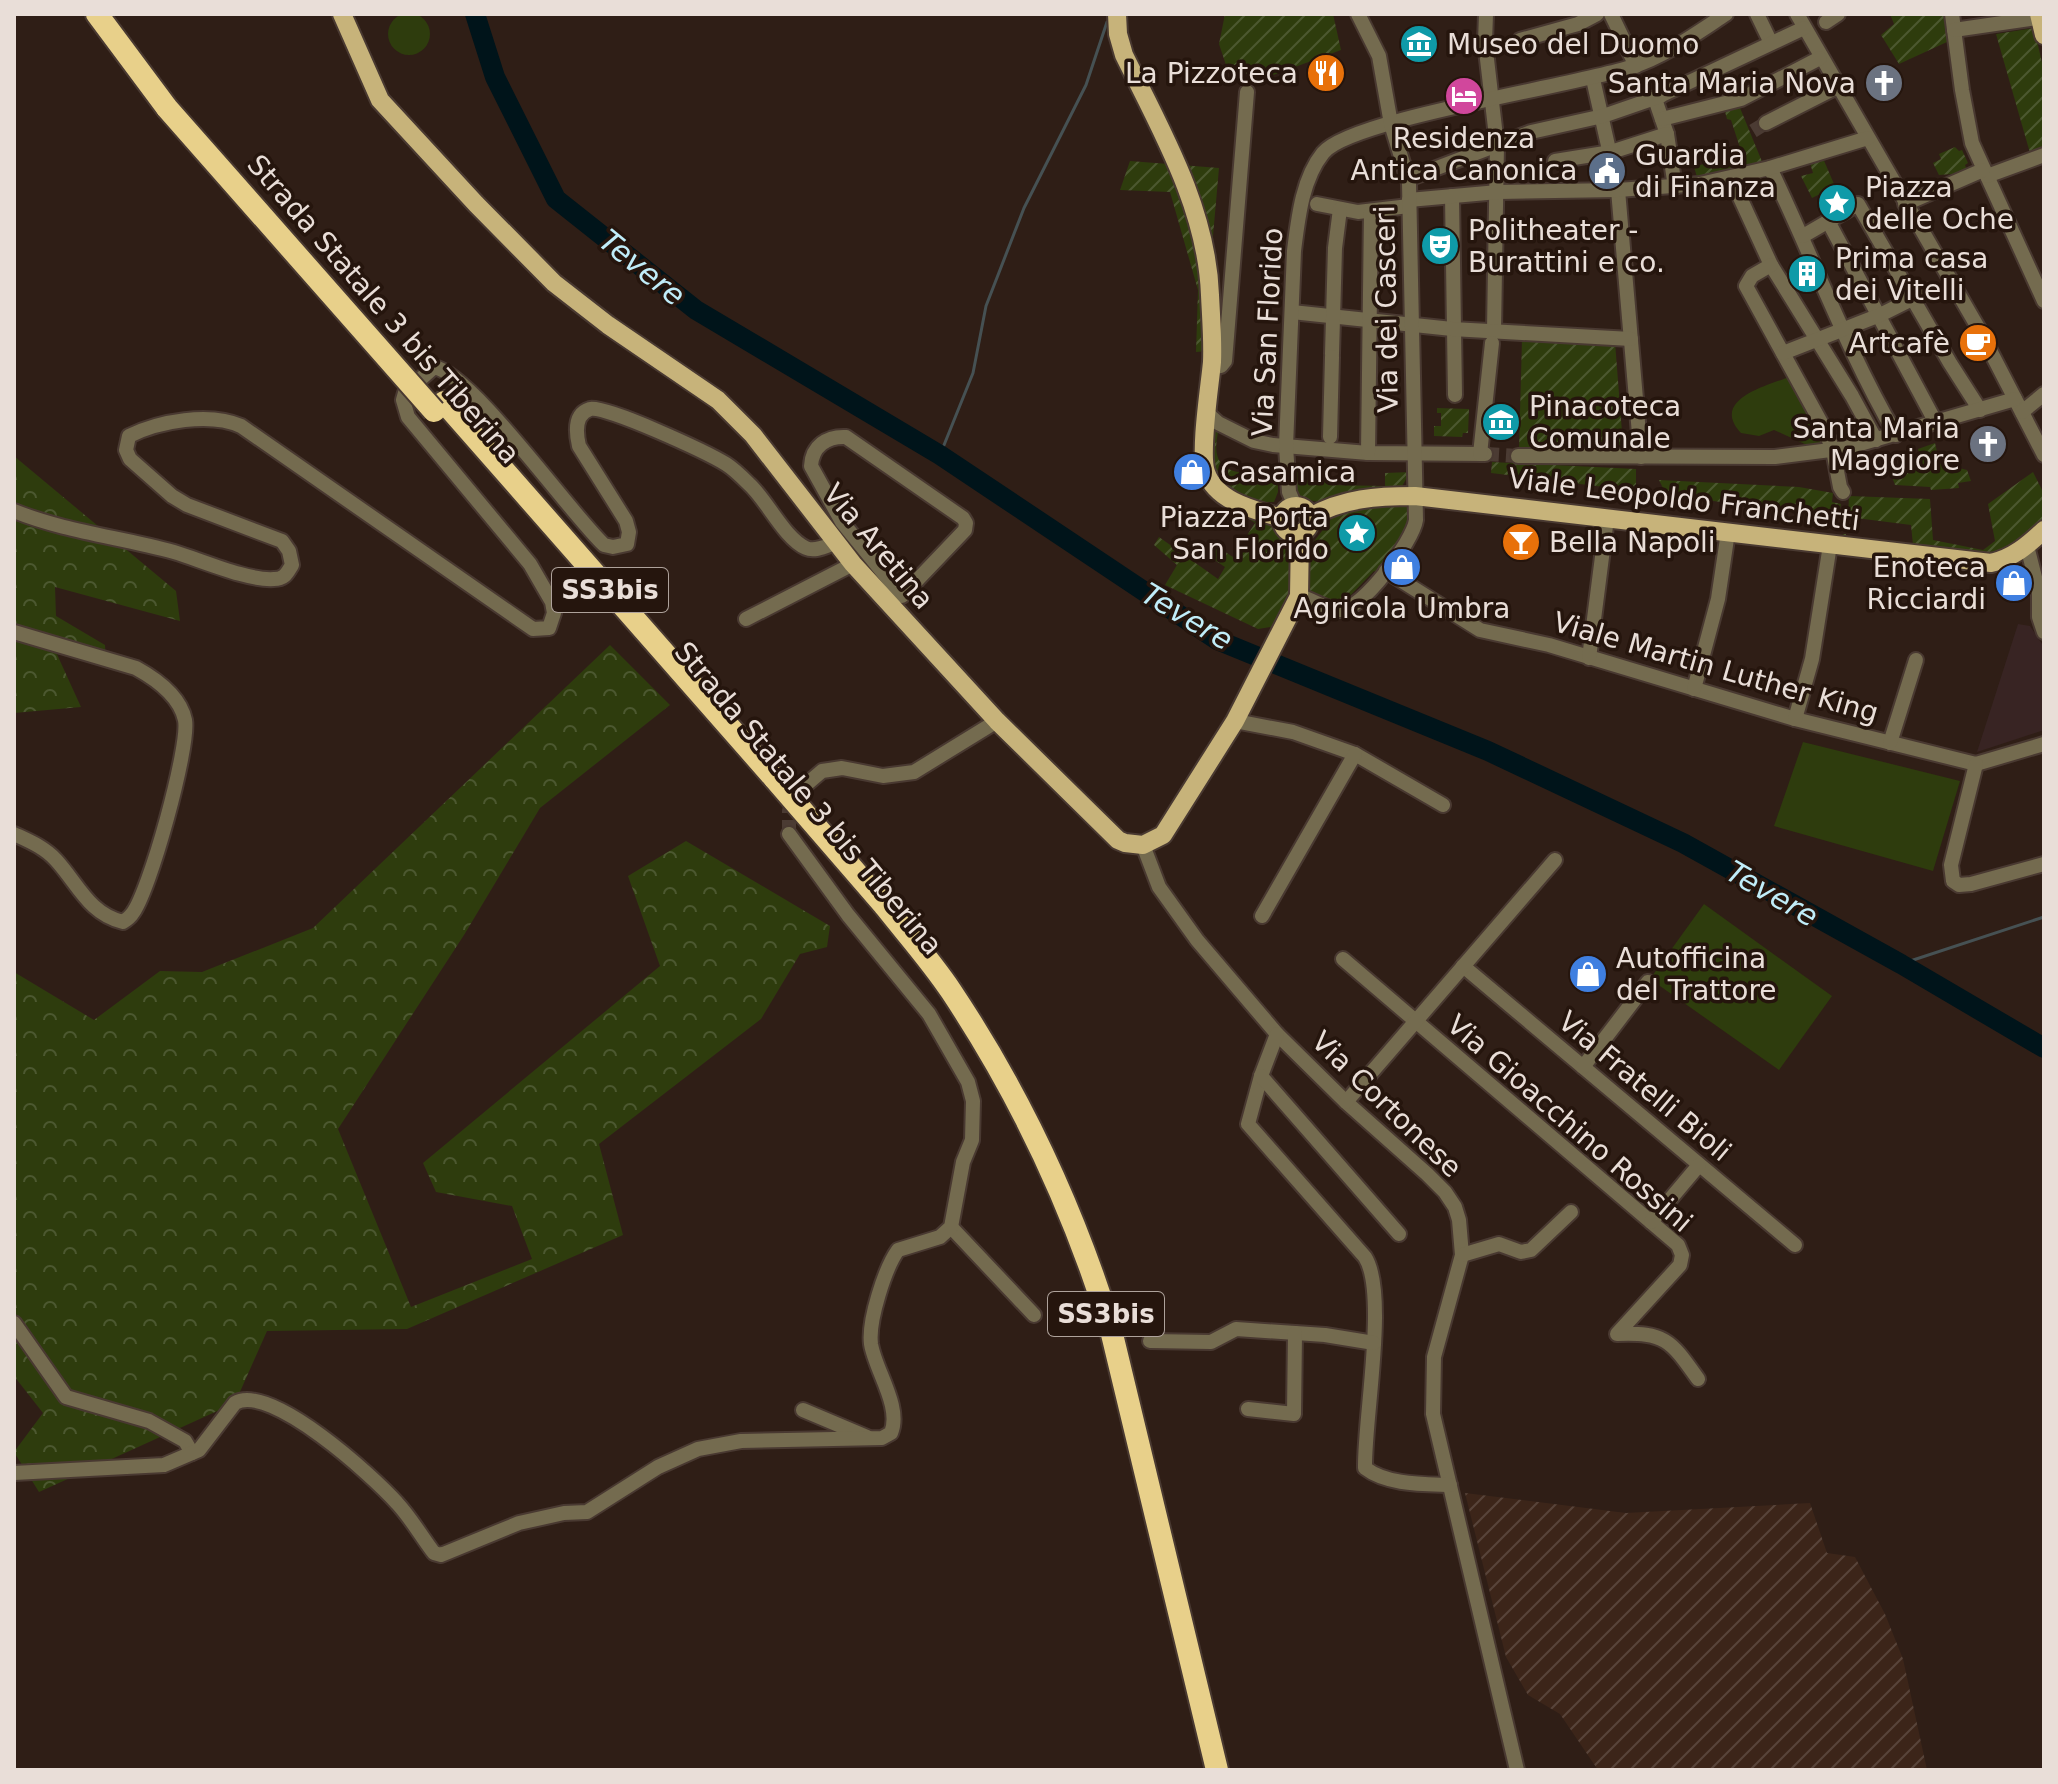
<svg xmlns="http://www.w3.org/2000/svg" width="2058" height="1784" viewBox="0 0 2058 1784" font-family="'DejaVu Sans',sans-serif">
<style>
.industrial{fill:url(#industrial-furrows)}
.education{fill:#382423}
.grass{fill:#2e3c0d}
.forest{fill:url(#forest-crowns)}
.garden{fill:url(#garden-furrows)}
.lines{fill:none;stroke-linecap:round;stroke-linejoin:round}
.stream{stroke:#465153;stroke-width:3}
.river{stroke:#00141a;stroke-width:20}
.minor-tunnel{stroke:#4b3b33;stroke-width:14;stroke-dasharray:14 7;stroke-linecap:butt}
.minor-casing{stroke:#493931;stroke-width:18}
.major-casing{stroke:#493931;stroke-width:22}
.highway-casing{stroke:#493931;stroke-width:26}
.minor{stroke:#746b4f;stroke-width:14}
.major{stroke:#c7b37a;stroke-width:18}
.highway{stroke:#e8d08a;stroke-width:22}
.highway-bridge-casing{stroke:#493931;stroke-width:26;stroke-linecap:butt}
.highway-bridge{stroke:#e8d08a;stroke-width:22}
.labels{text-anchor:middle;stroke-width:7;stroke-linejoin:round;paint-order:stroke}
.shield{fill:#25150d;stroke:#aea29b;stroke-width:2}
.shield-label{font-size:26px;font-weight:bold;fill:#e9ded8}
.poi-label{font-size:28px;fill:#e9ded8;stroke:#25150d;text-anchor:start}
.street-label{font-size:28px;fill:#e9ded8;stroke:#25150d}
.water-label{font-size:30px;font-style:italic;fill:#c0edf9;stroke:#25150d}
</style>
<defs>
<pattern id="industrial-furrows" width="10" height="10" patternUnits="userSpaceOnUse" patternTransform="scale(2)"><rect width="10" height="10" fill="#3c2519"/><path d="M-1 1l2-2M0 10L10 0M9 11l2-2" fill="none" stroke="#58443a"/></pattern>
<pattern id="forest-crowns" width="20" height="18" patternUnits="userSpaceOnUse" patternTransform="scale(2)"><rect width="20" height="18" fill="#2e3c0d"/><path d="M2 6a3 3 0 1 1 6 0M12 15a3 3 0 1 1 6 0" fill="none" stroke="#4c5830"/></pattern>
<pattern id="garden-furrows" width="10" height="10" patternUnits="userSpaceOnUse" patternTransform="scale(2)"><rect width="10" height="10" fill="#2e3c0d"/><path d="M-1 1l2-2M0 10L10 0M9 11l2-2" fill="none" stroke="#4c5830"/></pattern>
</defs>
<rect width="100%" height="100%" fill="#2f1e16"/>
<polygon class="industrial" points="1465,1493 1626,1513 1810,1503 1827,1553 1855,1557 1885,1614 1903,1659 1927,1770 1598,1770 1560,1714 1528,1695 1506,1657"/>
<polygon class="education" points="2018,624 2030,626 2044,647 2044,730 1977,752"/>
<g class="grass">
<circle cx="409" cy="34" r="21"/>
<path d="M 1792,376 L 1826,440 L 1822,444 L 1807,445 L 1774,430 L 1759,436 L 1741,433 C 1709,399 1769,385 1792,376 Z"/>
<polygon points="1803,742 1960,781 1933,871 1774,826"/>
<polygon points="1704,904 1832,996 1779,1070 1650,979"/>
</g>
<g class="forest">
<polygon points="14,456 176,591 180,621 55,587 56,616 105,645 106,666 55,650 81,707 14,713"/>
<polygon points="610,645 670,705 540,808 464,935 338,1129 411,1307 532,1259 512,1206 436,1192 423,1163 660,966 628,876 686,841 830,926 827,947 800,954 761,1019 599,1144 623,1235 407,1329 267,1331 235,1403 39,1492 14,1452 43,1413 14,1376 14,972 94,1020 160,971 202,972 313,928"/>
</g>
<g class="garden">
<polygon points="1225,14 1333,14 1341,50 1257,81 1257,76 1246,74 1241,66 1226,65 1219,44"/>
<polygon points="1890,14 1945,14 1947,42 1899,64 1881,35 1894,24"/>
<polygon points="2034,28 2044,71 2044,147 2030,153 1996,34"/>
<polygon points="1738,103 1763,164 1697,177 1694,167 1710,162 1712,169 1742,163 1741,158 1743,157 1731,120 1727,119 1724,108"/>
<polygon points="1955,147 1959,151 1962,150 1968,163 1965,165 1968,173 1954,178 1952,174 1939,175 1933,163 1941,159 1939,154"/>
<polygon points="1822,156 1837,191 1826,197 1824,192 1812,198 1801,176 1813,173 1809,160"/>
<polygon points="1130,161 1219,168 1210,270 1208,351 1196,352 1198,290 1170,192 1120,190"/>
<polygon points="1522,339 1615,342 1623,445 1539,442 1538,450 1519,449"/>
<polygon points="1437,408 1469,409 1468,433 1463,433 1462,437 1434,436 1434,426 1441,426 1441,413 1437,413"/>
<path d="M 1215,426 L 1219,428 C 1213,453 1215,470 1244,473 L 1245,479 L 1266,478 L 1268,483 L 1278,483 L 1278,492 L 1274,502 L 1247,502 L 1215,478 L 1212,453 Z"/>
<polygon points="1935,443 1940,464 1942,463 1941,455 1952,451 1953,456 1957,455 1956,462 1959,468 1967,470 1971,481 1958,483 1959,488 1931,490 1930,487 1895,485 1892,477 1900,474 1902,464 1920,456 1918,449"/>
<polygon points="1492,462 1636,469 1636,491 1491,473"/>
<polygon points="1292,465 1306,465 1306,480 1327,480 1328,485 1385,486 1385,473 1410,472 1400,490 1318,502 1304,499 1294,491"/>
<polygon points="2033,472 2044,494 2044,519 2023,539 1997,556 1841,541 1843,534 1846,534 1846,537 1913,545 1911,525 1848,517 1849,496 1930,499 1933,540 1983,550 1995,541 1988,504"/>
<polygon points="1659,480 1799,487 1833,493 1832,502 1841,504 1838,517 1658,494 1663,488"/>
<polygon points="1404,500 1410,506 1407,533 1379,574 1374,571 1347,599 1349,602 1335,604 1303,592 1305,553 1332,518 1364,505"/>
<path d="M 1243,515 L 1266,521 L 1289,547 L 1292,595 L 1276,626 L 1258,629 L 1165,585 L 1177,565 L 1154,545 L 1159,537 L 1218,579 L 1225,567 L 1198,549 C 1212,538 1221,550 1233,557 L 1255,523 Z"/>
</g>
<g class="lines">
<g class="stream">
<polyline points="940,455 973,373 986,306 1024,208 1086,85 1107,22"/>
<polyline points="1901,964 2044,917"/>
</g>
<polyline class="river" points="475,14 495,77 556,199 696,310 940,455 1217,640 1488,751 1683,843 1901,964 2044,1048"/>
<g class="minor-tunnel">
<polyline points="1753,131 1766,123"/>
<polyline points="1485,454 1518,456"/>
<polyline points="789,834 789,811 796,796"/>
</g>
<defs>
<g id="minor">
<polyline points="1486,14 1485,42 1497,145 1494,331"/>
<polyline points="1611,14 1636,66"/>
<polyline points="1757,14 1771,43"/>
<polyline points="1797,14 1980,331 2044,455"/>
<polyline points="1952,14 1962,90 1972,143 2044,301"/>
<polyline points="1826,22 1838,14"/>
<polyline points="1954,30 2044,17"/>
<polyline points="1520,40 1578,24 1597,14"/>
<polyline points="1593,79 1618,190 1641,457"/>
<polyline points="1664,94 1804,28"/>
<polyline points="1655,99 1667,134 1675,187"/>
<polyline points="1662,119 1741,99 1820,58"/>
<polyline points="1766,123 1837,87"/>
<polyline points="1555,161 1611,152 1667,134"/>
<path d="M 1770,168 C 1813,257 1846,349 1896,435"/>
<polyline points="1987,176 2044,155"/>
<polyline points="1731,178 1771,265 1852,396 1876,440"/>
<polyline points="1408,179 1531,132 1603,116 1661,96"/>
<polyline points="1452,196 1455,395"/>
<polyline points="1409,200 1498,192 1618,190 1700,184 1770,168 1868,138"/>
<polyline points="1317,204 1358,212 1409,206"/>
<polyline points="1905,204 1983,170"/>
<polyline points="1828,221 1936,423"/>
<polyline points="1803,236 1858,204 1950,363 1980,410"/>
<polyline points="1771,265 1752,276 1746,286 1824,428 1833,450 1840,487 1843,492"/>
<polyline points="1292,312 1452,329 1631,339"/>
<polyline points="1783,353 1880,315 1930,290"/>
<polyline points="1332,354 1335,248 1340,209"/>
<polyline points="1211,368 1221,366 1225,361 1247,92"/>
<polyline points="2022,412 2044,394"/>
<polyline points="1208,414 1218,423 1254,441 1273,445 1368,453 1485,454"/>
<polyline points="1330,437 1332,357"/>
<polyline points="1368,453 1371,212"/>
<polyline points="1480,454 1492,343"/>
<polyline points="1518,456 1775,457 1846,448 2015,399"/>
<path d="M 1295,506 L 1289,492 L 1286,446 L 1294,251 C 1298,219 1302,179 1323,153 C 1350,119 1574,86 1631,67 C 1664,57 1697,33 1726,14"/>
<path d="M 14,511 C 66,532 120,537 174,552 C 201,560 248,581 274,579 C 285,579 287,573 292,565 L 289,551 L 282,541 L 187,505 L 172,496 L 130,459 L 126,450 L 129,436 C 159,421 210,412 241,426 L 533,629 L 549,628 L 554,613 L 552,602 L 530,564 L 408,417 L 403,400 L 405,393 L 434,367 C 472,374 569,512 604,545 L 613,547 L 627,544 L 629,532 L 626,521 L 579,446 C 576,433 574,414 590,409 C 606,405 708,453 726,464 C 734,469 742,477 749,484 C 767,500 784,538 806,548 C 815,552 826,546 835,543"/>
<polyline points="2027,546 2039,593 2039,617 2044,632"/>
<polyline points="1386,571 1480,630 1549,645 1795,719 1976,764 2044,744"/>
<path d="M 1299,596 C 1313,599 1327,611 1341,610 C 1363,609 1413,541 1416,520 L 1409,183 L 1391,124 L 1379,56 L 1358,14"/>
<path d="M 884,598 L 894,586 L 842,522 L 811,466 C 812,446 827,436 846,437 L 963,518 L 966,523 L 965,530 L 902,596 L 894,586"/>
<polyline points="746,619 853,564"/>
<path d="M 14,632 L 136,668 C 156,679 180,696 185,720 C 190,746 149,894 132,914 C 130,917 126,920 123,922 C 89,914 78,884 56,860 C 44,847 29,841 14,834"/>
<polyline points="1589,658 1607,518"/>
<polyline points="1694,689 1718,599 1728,532"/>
<polyline points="1795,719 1812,659 1830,545"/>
<polyline points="1235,721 1293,732 1355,754 1443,805"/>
<polyline points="1890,743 1916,660"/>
<polyline points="1976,764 1951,865 1953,881 1959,885 1971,884 2044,864"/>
<polyline points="801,789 822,771 842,768 883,776 914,772 997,721"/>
<polyline points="1143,845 1159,887 1197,940 1277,1034 1346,1102 1427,1174 1445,1192 1455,1207 1459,1220 1462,1255 1434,1357 1433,1414 1517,1770"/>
<polyline points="1262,916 1355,754"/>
<path d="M 1343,959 L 1678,1245 L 1682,1255 L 1680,1265 L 1617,1334 C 1666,1332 1671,1341 1698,1379"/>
<polyline points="1463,966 1795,1245"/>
<path d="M 1277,1034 L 1261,1076 L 1248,1124 L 1365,1257 C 1388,1293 1364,1419 1365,1468 C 1387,1485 1423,1484 1450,1485"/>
<polyline points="1583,1067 1648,982"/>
<polyline points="1261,1076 1399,1234"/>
<polyline points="1346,1102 1555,860"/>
<polyline points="1651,1222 1699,1165"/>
<polyline points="951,1227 1034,1315"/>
<polyline points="1462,1255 1499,1244 1521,1252 1531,1250 1571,1212"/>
<polyline points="14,1323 66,1397 149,1421 185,1441 192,1453"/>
<polyline points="1150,1341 1211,1342 1236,1329 1325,1335 1374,1343"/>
<polyline points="1248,1409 1294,1414 1295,1333"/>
<polyline points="803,1410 867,1437"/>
<path d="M 14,1473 L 164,1465 L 199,1450 L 235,1403 C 270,1382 374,1477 397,1503 C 411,1518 421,1536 434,1553 L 441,1555 L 519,1523 L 564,1513 L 587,1512 L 658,1467 L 698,1449 L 741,1441 L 882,1438 L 891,1433 C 902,1407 875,1370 871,1344 C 868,1321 885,1268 898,1250 L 940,1237 L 951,1227 L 963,1162 L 972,1140 L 973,1101 L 968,1082 L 929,1014 L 848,915 L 789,834"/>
</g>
<g id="major">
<polyline points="342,14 380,100 476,204 554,283 608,325 718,400 753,435 853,564 997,721 1118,840 1125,843 1143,845 1163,835 1235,721 1299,596 1300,534"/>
<path d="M 1117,14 L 1118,34 L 1124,55 C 1161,130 1207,209 1210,295 C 1211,317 1213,340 1212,362 C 1210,385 1199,453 1206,472 C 1216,502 1255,510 1282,518"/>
<polyline points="2039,14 2044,35"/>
<circle cx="1296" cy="520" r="14"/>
<path d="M 1310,517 C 1344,498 1377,496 1415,496 L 1991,563 C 2013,558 2028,545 2044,530"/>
</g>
<g id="highway">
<polyline points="97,14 167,108"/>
<polyline points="444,402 775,779"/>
<path d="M 884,905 C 906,933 931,961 951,991 C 1021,1096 1074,1210 1111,1330 L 1217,1770"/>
</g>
</defs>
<use href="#minor" class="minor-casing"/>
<use href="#major" class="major-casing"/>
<use href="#highway" class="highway-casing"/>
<use href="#minor" class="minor"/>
<use href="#major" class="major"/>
<use href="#highway" class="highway"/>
<defs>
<g id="highway-bridge">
<polyline points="167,108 434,411"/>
<polyline points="775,779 884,905"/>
</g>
</defs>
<use href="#highway-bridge" class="highway-bridge-casing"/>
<use href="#highway-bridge" class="highway-bridge"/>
</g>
<defs>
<symbol id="museum-disc" viewBox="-11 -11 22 22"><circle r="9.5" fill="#0f9aa8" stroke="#25150d"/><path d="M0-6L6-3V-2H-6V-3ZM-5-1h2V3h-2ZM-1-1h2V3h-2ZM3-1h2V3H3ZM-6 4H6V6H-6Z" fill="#fff"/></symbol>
<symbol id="restaurant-disc" viewBox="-11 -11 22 22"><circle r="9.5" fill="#e8710a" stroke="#25150d"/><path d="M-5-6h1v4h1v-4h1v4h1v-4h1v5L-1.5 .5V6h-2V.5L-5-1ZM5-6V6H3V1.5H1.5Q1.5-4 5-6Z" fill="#fff"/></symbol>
<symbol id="church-disc" viewBox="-11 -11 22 22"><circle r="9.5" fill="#6b7280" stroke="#25150d"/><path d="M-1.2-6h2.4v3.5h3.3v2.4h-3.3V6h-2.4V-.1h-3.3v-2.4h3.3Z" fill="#fff"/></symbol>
<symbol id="hotel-disc" viewBox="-11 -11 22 22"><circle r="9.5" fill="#d1479c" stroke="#25150d"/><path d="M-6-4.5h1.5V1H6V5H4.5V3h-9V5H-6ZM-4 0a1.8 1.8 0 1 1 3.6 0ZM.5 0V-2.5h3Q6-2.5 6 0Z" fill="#fff"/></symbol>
<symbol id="civic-disc" viewBox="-11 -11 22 22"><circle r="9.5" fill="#5c6f8a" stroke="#25150d"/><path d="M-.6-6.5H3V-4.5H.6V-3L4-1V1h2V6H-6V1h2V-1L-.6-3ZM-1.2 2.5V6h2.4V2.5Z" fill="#fff"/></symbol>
<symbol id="sight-disc" viewBox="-11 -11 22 22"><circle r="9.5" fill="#0f9aa8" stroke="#25150d"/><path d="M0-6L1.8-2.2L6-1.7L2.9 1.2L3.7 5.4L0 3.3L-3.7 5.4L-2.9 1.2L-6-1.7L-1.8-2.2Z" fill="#fff"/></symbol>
<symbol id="theatre-disc" viewBox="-11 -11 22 22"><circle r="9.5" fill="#0f9aa8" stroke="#25150d"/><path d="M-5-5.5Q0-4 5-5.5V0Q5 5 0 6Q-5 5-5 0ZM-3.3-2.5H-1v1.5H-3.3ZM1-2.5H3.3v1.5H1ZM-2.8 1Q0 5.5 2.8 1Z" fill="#fff"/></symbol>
<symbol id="building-disc" viewBox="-11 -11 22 22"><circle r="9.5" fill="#0f9aa8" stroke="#25150d"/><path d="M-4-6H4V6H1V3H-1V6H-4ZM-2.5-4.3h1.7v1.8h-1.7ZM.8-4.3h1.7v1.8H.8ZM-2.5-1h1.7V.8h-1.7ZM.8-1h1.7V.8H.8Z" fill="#fff"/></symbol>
<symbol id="cafe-disc" viewBox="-11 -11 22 22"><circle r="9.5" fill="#e8710a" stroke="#25150d"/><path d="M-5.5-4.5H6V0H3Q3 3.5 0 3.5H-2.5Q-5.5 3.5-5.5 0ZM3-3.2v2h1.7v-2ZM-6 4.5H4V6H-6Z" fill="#fff"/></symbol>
<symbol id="shop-disc" viewBox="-11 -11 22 22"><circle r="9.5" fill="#3f7fe0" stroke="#25150d"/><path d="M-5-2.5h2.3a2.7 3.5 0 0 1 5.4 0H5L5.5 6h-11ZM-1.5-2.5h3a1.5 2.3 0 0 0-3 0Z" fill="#fff"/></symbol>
<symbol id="bar-disc" viewBox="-11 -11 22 22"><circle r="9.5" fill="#e8710a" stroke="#25150d"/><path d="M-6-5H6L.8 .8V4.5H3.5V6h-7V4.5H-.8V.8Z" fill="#fff"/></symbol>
</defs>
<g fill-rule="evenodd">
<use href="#museum-disc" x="1397" y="22" width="44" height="44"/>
<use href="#restaurant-disc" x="1304" y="51" width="44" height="44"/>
<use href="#church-disc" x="1862" y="61" width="44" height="44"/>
<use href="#hotel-disc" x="1442" y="74" width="44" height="44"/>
<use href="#civic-disc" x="1585" y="149" width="44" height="44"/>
<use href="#sight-disc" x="1815" y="181" width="44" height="44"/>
<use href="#theatre-disc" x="1418" y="224" width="44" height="44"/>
<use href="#building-disc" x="1785" y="252" width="44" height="44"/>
<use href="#cafe-disc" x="1956" y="321" width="44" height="44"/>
<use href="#museum-disc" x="1479" y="400" width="44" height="44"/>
<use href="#church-disc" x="1966" y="422" width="44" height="44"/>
<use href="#shop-disc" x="1170" y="450" width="44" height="44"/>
<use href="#sight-disc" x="1335" y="511" width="44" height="44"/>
<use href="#bar-disc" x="1499" y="520" width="44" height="44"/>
<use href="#shop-disc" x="1380" y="545" width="44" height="44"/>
<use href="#shop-disc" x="1992" y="561" width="44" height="44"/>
<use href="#shop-disc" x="1566" y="952" width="44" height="44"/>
</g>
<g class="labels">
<g class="shield">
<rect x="552" y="568" width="116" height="44" rx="6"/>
<rect x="1048" y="1292" width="116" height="44" rx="6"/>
</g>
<g class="shield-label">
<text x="610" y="599">SS3bis</text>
<text x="1106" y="1323">SS3bis</text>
</g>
<g class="poi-label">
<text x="1447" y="54">Museo del Duomo</text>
<text x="1298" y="83" text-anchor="end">La Pizzoteca</text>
<text x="1856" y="93" text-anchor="end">Santa Maria Nova</text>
<text x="1464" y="148" text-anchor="middle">Residenza<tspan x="1464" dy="32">Antica Canonica</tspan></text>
<text x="1635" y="165">Guardia<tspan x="1635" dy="32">di Finanza</tspan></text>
<text x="1865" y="197">Piazza<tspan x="1865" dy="32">delle Oche</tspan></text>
<text x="1468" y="240">Politheater -<tspan x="1468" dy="32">Burattini e co.</tspan></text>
<text x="1835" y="268">Prima casa<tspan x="1835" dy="32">dei Vitelli</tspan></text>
<text x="1950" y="353" text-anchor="end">Artcafè</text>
<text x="1529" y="416">Pinacoteca<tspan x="1529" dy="32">Comunale</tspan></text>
<text x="1960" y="438" text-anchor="end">Santa Maria<tspan x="1960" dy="32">Maggiore</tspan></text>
<text x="1220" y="482">Casamica</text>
<text x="1329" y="527" text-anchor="end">Piazza Porta<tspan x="1329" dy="32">San Florido</tspan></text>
<text x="1549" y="552">Bella Napoli</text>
<text x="1986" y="577" text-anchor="end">Enoteca<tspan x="1986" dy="32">Ricciardi</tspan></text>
<text x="1402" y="618" text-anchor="middle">Agricola Umbra</text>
<text x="1616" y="968">Autofficina<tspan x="1616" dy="32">del Trattore</tspan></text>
</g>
<g class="street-label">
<text transform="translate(384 309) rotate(49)" y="10">Strada Statale 3 bis Tiberina</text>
<text transform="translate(1386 309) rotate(-91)" y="10">Via dei Casceri</text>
<text transform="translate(1267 332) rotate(-87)" y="10">Via San Florido</text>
<text transform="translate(1684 499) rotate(7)" y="10">Viale Leopoldo Franchetti</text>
<text transform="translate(879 546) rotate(50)" y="10">Via Aretina</text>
<text transform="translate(1716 667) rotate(16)" y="10">Viale Martin Luther King</text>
<text transform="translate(809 798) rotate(50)" y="10">Strada Statale 3 bis Tiberina</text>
<text transform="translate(1645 1086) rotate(40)" y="10">Via Fratelli Bioli</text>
<text transform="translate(1387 1104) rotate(44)" y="10">Via Cortonese</text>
<text transform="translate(1570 1123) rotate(41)" y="10">Via Gioacchino Rossini</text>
</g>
<g class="water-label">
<text transform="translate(642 268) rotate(39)" y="10">Tevere</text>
<text transform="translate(1187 617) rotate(31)" y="10">Tevere</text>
<text transform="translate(1772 894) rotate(30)" y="10">Tevere</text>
</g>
</g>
<rect width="2058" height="1784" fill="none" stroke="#e9ded8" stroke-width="32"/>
</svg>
